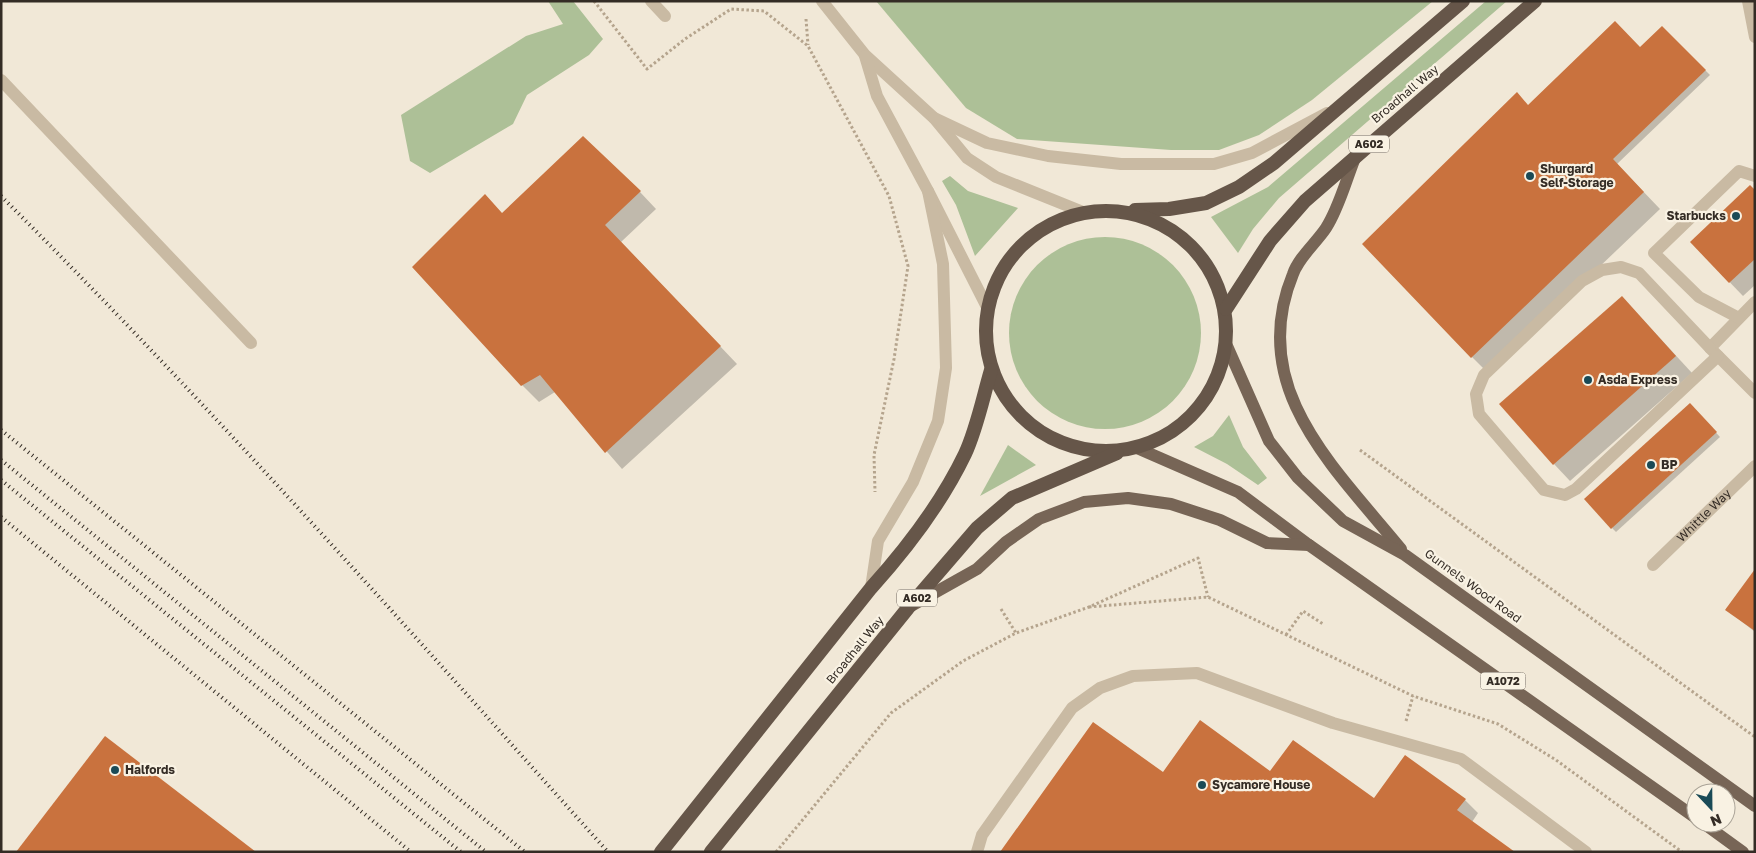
<svg xmlns="http://www.w3.org/2000/svg" width="1756" height="853" viewBox="0 0 1756 853" font-family="'Golos Text',sans-serif">
<style>
.green{fill:#adc097}
.shadow{fill:#0003}
.building{fill:#c9723e}
.lines{fill:none;stroke-linecap:round;stroke-linejoin:round}
.path{stroke:#b5a48d;stroke-width:3;stroke-dasharray:2.5 2.5;stroke-linecap:butt}
.service{stroke:#c9baa3;stroke-width:12}
.minor{stroke:#c9baa3;stroke-width:12}
.primary{stroke:#776556;stroke-width:12}
.trunk{stroke:#665649;stroke-width:14}
.rail{stroke:#342c25;stroke-width:4;stroke-dasharray:1 4;stroke-linecap:butt}
.poi-dot{fill:#1a4a56;stroke:#f9f2e3;stroke-width:2}
.labels{text-anchor:middle;stroke-width:4.5;stroke-linejoin:round;paint-order:stroke}
.shield{fill:#f9f2e3;stroke:#6f675e;stroke-width:1}
.shield-label{font-size:11px;font-weight:bold;fill:#342c25}
.street-label{font-size:12px;fill:#342c25;stroke:#f9f2e3}
.poi-label{font-size:12px;font-weight:bold;fill:#342c25;stroke:#f9f2e3;text-anchor:start}
</style>
<rect width="100%" height="100%" fill="#f1e8d7"/>
<g class="green">
<polygon points="548,1 573,1 603,39 589,55 527,95 513,124 430,173 410,161 401,115 526,36 563,24"/>
<polygon points="876,1 1433,1 1312,100 1259,135 1219,150 1171,150 1017,139 966,108"/>
<polygon points="1486,1 1507,1 1279,198 1253,229 1238,253 1211,217 1268,187"/>
<polygon points="950,176 968,191 1018,208 975,256 956,205 942,181"/>
<circle cx="1105" cy="333" r="96"/>
<polygon points="1229,415 1243,447 1267,478 1258,485 1227,464 1194,447 1213,436"/>
<polygon points="1008,445 1036,465 980,496"/>
</g>
<g class="shadow">
<polygon points="1662,27 1710,75 1617,164 1660,209 1488,373 1472,357 1528,106 1640,48"/>
<polygon points="1755,191 1755,285 1743,296 1691,242"/>
<polygon points="640,192 656,209 621,242 737,364 622,469 555,392 539,402 522,385 503,214"/>
<polygon points="1622,297 1692,373 1570,481 1554,464"/>
<polygon points="1690,404 1720,437 1616,532 1612,528"/>
<polygon points="1755,571 1755,632 1726,609"/>
<polygon points="1271,772 1375,799 1465,800 1478,813 1472,822 1163,774"/>
</g>
<g class="building">
<polygon points="1615,21 1640,47 1662,26 1706,70 1613,159 1644,192 1471,358 1362,244 1517,92 1528,105"/>
<polygon points="583,136 641,191 605,225 721,346 605,453 540,375 521,386 412,267 485,194 502,213"/>
<polygon points="1750,185 1755,190 1755,259 1729,283 1690,242"/>
<polygon points="1622,296 1676,356 1553,465 1499,404"/>
<polygon points="1690,403 1717,432 1611,529 1584,499"/>
<polygon points="1755,569 1755,631 1725,610"/>
<polygon points="1200,720 1270,771 1293,740 1374,798 1405,755 1466,799 1457,810 1515,852 1000,852 1093,722 1163,772"/>
<polygon points="105,736 256,852 16,852"/>
</g>
<g class="lines">
<g class="path">
<polyline points="594,1 647,69 685,39 731,9 764,11 808,46 889,196 908,266 894,359 874,455 875,492"/>
<polyline points="806,19 808,45"/>
<polyline points="1360,450 1755,737"/>
<polyline points="1089,607 1208,597 1413,696 1498,724 1556,760 1682,852"/>
<polyline points="1001,609 1016,633"/>
<polyline points="1286,635 1303,611 1323,624"/>
<polyline points="1406,721 1413,696"/>
<polyline points="776,852 891,713 963,661 1016,633 1089,607 1198,558 1208,597"/>
</g>
<g class="service">
<polyline points="651,1 665,16"/>
<polyline points="1,80 251,343"/>
<polyline points="1755,302 1710,348 1755,393"/>
<polyline points="1739,318 1699,297 1654,253 1739,171 1755,176"/>
<polyline points="1710,348 1639,273 1621,267 1602,270 1582,281 1484,375 1476,394 1479,414 1544,490 1565,495 1576,489 1718,356"/>
<path id="s1" d="M 1653,565 L 1755,466"/>
<polyline points="977,852 982,835 1072,708 1100,688 1133,676 1197,673 1333,723 1461,759 1586,852"/>
</g>
<g class="minor">
<polyline points="822,1 865,55 934,118 967,158 996,177 1083,212"/>
<polyline points="1748,1 1755,37"/>
<polyline points="865,56 877,96 928,191 987,307"/>
<polyline points="934,118 987,143 1048,156 1121,164 1214,164 1252,153 1327,113"/>
<polyline points="871,588 878,541 913,482 938,421 946,368 943,264 928,191"/>
</g>
<g class="primary">
<path d="M 1355,158 C 1346,180 1339,208 1326,228 C 1316,243 1299,257 1293,274 C 1246,388 1335,468 1401,549"/>
<polyline points="1227,346 1269,441 1298,478 1343,521 1405,555 1755,806"/>
<polyline points="1137,448 1238,492 1309,545 1696,818"/>
<polyline points="911,606 977,569 1006,542 1039,519 1084,502 1128,498 1171,504 1220,520 1267,543 1309,545"/>
<polyline points="1703,823 1743,852"/>
</g>
<g class="trunk">
<polyline points="1135,210 1169,209 1206,203 1239,187 1274,163 1463,1"/>
<circle cx="1106" cy="331" r="120"/>
<polyline points="1226,309 1270,241 1305,201 1535,1"/>
<path d="M 661,852 L 871,588 C 908,547 941,504 965,454 C 977,428 983,397 991,370"/>
<polyline points="711,852 908,608 977,528 1012,498 1117,453"/>
</g>
<g class="rail">
<path d="M 1,196 C 212,407 409,630 608,852"/>
<polyline points="1,430 525,852"/>
<polyline points="1,460 486,852"/>
<polyline points="1,480 461,852"/>
<polyline points="1,517 411,852"/>
</g>
</g>
<g class="poi-dot">
<circle cx="1530" cy="176" r="5"/>
<circle cx="1736" cy="216" r="5"/>
<circle cx="1588" cy="380" r="5"/>
<circle cx="1651" cy="465" r="5"/>
<circle cx="115" cy="770" r="5"/>
<circle cx="1202" cy="785" r="5"/>
</g>
<g class="labels">
<g class="shield">
<rect x="1349" y="135.5" width="40" height="17" rx="4"/>
<rect x="897" y="589.5" width="40" height="17" rx="4"/>
<rect x="1480.5" y="672.5" width="45" height="17" rx="4"/>
</g>
<g class="shield-label">
<text x="1369" y="148">A602</text>
<text x="917" y="602">A602</text>
<text x="1503" y="685">A1072</text>
</g>
<g class="street-label">
<text transform="translate(1405 94) rotate(-40)" y="4">Broadhall Way</text>
<text dy="4" stroke="none"><textPath href="#s1" startOffset="71">Whittle Way</textPath></text>
<text transform="translate(1473 586) rotate(36)" y="4">Gunnels Wood Road</text>
<text transform="translate(855 650) rotate(-51)" y="4">Broadhall Way</text>
</g>
<g class="poi-label">
<text x="1540" y="173">Shurgard<tspan x="1540" dy="14">Self-Storage</tspan></text>
<text x="1726" y="220" text-anchor="end">Starbucks</text>
<text x="1598" y="384">Asda Express</text>
<text x="1661" y="469">BP</text>
<text x="125" y="774">Halfords</text>
<text x="1212" y="789">Sycamore House</text>
</g>
</g>
<rect width="1756" height="853" fill="none" stroke="#342c25" stroke-width="5"/>
<g transform="translate(1711 808) rotate(158)"><circle r="24" fill="#f9f2e3" stroke="#aaa397"/>
<path d="M0-4L9 19L0 12L-9 19Z" fill="#1a4a56"/>
<text y="-8" font-size="14" font-weight="bold" text-anchor="middle" fill="#342c25">N</text>
</g>
</svg>
